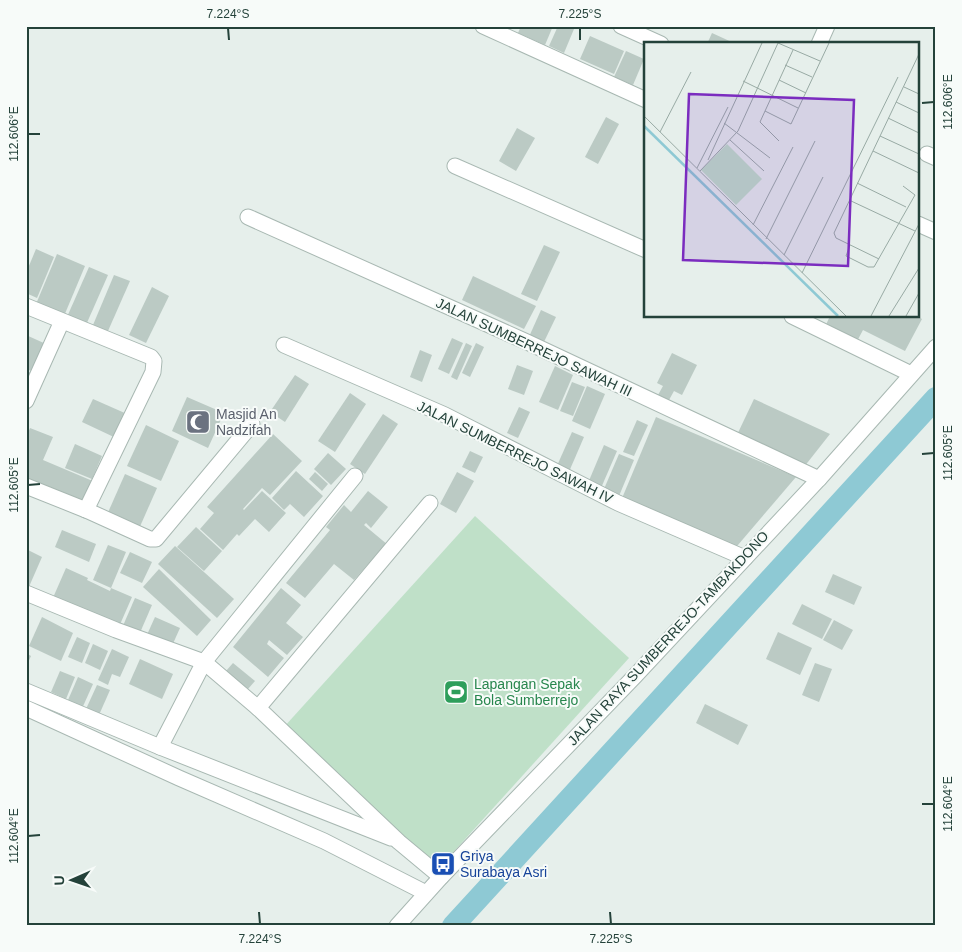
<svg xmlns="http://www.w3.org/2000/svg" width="962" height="952" viewBox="0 0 962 952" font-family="Helvetica,sans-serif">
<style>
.green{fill:#bfe0c8}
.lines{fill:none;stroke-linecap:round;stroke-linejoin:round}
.canal{stroke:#8ec9d4;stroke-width:22}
.building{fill:#bbcac4}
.minor-casing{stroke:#a8b8b2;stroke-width:17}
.minor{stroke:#fff;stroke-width:15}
.ticks{fill:none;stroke:#24423a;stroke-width:2}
.labels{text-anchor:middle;stroke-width:4;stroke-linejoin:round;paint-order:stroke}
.street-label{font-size:14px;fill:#24423a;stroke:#f7fbf9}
.worship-label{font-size:14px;fill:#5b616d;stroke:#f7fbf9;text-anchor:start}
.leisure-label{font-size:14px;fill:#27864d;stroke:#f7fbf9;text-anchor:start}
.transit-label{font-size:14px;fill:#164399;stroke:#f7fbf9;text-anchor:start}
.inset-river{fill:none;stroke:#8ec9d4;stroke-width:2.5}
.inset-road{fill:none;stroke:#98aaa4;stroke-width:1}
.view{fill:#7b2cbf;fill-opacity:0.15;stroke:#7b2cbf;stroke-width:2.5}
.inset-edge{fill:none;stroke:#24423a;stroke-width:2.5}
.neatline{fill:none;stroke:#24423a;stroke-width:2}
.ticks-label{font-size:12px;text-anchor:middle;fill:#24423a}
</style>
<rect width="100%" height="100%" fill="#e6efeb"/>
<polygon class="green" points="475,516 629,658 438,869 284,727"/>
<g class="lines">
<polyline class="canal" points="453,926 936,398"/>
</g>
<g class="building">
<polygon points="521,26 553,26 545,45 518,33"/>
<polygon points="558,26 567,26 574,29 564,53 549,46"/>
<polygon points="712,33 736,44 707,44"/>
<polygon points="590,36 624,51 614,74 580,59"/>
<polygon points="626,51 644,59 633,85 614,77"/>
<polygon points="606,117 619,124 598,164 585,157"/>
<polygon points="517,128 535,138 516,171 499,161"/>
<polygon points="544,245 560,252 537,301 521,294"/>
<polygon points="36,249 54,257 37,298 26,293 26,273"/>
<polygon points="57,254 85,266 64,316 36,304"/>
<polygon points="89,267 108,275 86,325 67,317"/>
<polygon points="114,275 130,281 108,331 93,325"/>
<polygon points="473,276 536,306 524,329 462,300"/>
<polygon points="152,287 169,296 146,343 129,335"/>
<polygon points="541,310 556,317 542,346 528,339"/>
<polygon points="830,316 917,316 922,319 905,351 863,330 855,345 824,329"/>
<polygon points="26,335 46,344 34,372 26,369"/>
<polygon points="452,338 463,343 449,374 438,369"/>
<polygon points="466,343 472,346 457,380 451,377"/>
<polygon points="476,343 484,347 470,377 462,373"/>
<polygon points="420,350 432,355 422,382 410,377"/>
<polygon points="672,353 697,365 682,395 674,391 669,400 658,395 663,386 657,383"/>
<polygon points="517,365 533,371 524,395 508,389"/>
<polygon points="555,366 573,375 558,410 539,402"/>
<polygon points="26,370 31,373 26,385"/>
<polygon points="295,375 309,384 285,422 270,412"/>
<polygon points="572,382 585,387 573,416 560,411"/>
<polygon points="587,386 605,394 590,429 572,421"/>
<polygon points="350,393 366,404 335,452 318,441"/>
<polygon points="187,397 224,413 208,448 172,431"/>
<polygon points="93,399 127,414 116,438 82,422"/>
<polygon points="754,399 830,434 804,467 736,437"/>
<polygon points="519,407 530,412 518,438 507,433"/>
<polygon points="383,414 398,424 365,474 350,464"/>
<polygon points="656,417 796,477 732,552 620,503"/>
<polygon points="637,420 648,425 634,456 623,452"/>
<polygon points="146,425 179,441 161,481 127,466"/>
<polygon points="30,428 53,437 43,460 95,482 85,505 26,481 26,438"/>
<polygon points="572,432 584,437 568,474 556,468"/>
<polygon points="273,434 302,461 270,495 262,488 243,509 244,510 262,491 286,513 269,532 255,519 239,536 237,534 223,550 200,529 214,513 207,507"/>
<polygon points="75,444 102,456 92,479 65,468"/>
<polygon points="604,445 617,451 601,488 588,483"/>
<polygon points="470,451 483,457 475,473 462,467"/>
<polygon points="328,453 346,469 331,485 314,469"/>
<polygon points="619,454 634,460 619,496 604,489"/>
<polygon points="296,471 323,496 304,517 290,504 284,510 272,498"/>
<polygon points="315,472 328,484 322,491 309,479"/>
<polygon points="457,472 474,481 456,513 440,504"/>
<polygon points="125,474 157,488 138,531 106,517"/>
<polygon points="368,491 388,507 371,528 366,523 364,525 388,545 372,565 369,563 354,580 334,564 305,598 286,583 330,530 326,527 344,505 351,512"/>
<polygon points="196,527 222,551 204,571 177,547"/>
<polygon points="62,530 96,544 89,562 55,547"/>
<polygon points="108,545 126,552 111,588 93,580"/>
<polygon points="175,546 234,599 217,618 158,564"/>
<polygon points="26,549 42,557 28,589 26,588"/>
<polygon points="130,552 152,562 142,583 120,573"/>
<polygon points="66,568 88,578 87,580 110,591 111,588 132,597 118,629 52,600"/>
<polygon points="159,569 211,620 197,636 143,587"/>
<polygon points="833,574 862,587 854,605 825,592"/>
<polygon points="281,588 301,605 286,623 303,637 287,655 269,640 267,644 284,658 268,677 233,647"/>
<polygon points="135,598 152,605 139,635 122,628"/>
<polygon points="802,604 832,619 822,639 792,624"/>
<polygon points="42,617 73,633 61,661 29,646"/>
<polygon points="155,617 180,628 171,648 146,637"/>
<polygon points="834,620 853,630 842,650 823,640"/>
<polygon points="778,632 812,648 800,675 766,659"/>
<polygon points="77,637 90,643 82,663 68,657"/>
<polygon points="93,644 108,651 100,670 85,663"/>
<polygon points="112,649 129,657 120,677 112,674 108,685 98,680"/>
<polygon points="26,653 31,656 26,667"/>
<polygon points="140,659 173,674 162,699 129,684"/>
<polygon points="233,663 255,681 248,689 226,671"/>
<polygon points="815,663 832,669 819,702 802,695"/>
<polygon points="60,671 75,677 66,699 51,692"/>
<polygon points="78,677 93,684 80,713 65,707"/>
<polygon points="97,685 110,690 99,715 86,709"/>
<polygon points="705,704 748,725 738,745 696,723"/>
</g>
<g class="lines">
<defs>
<g id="minor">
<polyline points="483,26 646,100"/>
<polyline points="621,26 661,44"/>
<polyline points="819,44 827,26"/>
<polyline points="927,154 936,158"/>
<polyline points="455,166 646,250"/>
<polyline points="248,217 527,342 819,479"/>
<polyline points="918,224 936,232"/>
<polyline points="26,306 151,357 154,361 153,372 86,510"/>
<polyline points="792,316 911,374"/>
<polyline points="284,345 445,415 618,503 745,558"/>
<polyline points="26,401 62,321"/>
<polyline points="26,486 86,510 150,539 156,539 252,424"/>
<polyline points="26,593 116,630 204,662 258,708 399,842 441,877"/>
<polyline points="26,691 160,747 391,838"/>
<polyline points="26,708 179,778 324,841 426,893"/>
<polyline points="258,708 430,503"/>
<polyline points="160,747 204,662 355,476"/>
<polyline points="397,926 441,877 635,676 819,479 936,347"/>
</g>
</defs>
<use href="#minor" class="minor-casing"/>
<use href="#minor" class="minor"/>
</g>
<path class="ticks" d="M 228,28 L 229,40M 580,28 L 580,40M 922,103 L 934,102M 28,134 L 40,134M 922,454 L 934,453M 28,485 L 40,484M 922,804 L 934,804M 28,836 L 40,835M 259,912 L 260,924M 610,912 L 611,924"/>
<defs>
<symbol id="mosque-square" viewBox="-11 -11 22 22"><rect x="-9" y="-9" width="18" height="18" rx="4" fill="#6b7280" stroke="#f7fbf9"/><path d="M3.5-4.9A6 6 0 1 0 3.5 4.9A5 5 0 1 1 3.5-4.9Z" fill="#fff"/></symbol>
<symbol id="stadium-square" viewBox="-11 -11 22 22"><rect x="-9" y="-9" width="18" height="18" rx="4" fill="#2e9e5b" stroke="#f7fbf9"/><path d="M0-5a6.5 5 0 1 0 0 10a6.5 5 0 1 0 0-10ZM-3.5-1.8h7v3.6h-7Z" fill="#fff"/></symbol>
<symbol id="bus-square" viewBox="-11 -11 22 22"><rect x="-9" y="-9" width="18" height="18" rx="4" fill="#1a4fb4" stroke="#f7fbf9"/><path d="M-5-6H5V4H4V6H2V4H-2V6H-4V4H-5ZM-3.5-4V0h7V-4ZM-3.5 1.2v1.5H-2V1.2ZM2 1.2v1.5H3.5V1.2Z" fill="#fff"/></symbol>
</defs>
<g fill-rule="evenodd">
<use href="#mosque-square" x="184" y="408" width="28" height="28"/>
<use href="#stadium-square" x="442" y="678" width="28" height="28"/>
<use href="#bus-square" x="429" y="850" width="28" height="28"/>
</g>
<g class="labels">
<g class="street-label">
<text transform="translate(534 347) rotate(25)" y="5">JALAN SUMBERREJO SAWAH III</text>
<text transform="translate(515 452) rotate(26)" y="5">JALAN SUMBERREJO SAWAH IV</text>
<text transform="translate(668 638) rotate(-47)" y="5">JALAN RAYA SUMBERREJO-TAMBAKDONO</text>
</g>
<g class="worship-label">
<text x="216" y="419">Masjid An<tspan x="216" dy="16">Nadzifah</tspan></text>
</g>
<g class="leisure-label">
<text x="474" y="689">Lapangan Sepak<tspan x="474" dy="16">Bola Sumberrejo</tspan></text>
</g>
<g class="transit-label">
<text x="460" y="861">Griya<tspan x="460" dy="16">Surabaya Asri</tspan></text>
</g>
</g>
<g transform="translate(644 42)">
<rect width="275" height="275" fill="#e6efeb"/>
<path d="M 83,102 L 118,137 L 92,163 L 57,128 Z" fill="#bfe0c8"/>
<path class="inset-river" d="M 0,84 L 194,274"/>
<path class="inset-road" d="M 134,1 L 176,19M 141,23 L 168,35M 135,38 L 162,51M 99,39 L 154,66M 260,45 L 275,52M 252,60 L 275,71M 121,69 L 147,82 L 185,1M 0,74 L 202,274M 244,76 L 275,91M 80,81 L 126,116M 16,90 L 47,30M 236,94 L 275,112M 86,98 L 120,129M 135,99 L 116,80 L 149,8M 229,109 L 275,131M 64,118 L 118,1M 53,126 L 84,65M 56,129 L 94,89 L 134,1M 213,141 L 262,165M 205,158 L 271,189M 109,183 L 149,105M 122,197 L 171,99M 206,203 L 202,214 L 224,225 L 230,225 L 271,153 L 259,144M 140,213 L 179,135M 235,217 L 192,196 L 190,191 L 275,12M 158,231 L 254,35M 227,274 L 275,182M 245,274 L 275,226M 262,274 L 275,251"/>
<path class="view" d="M 45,52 L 210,58 L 204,224 L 39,218 Z"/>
<rect width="275" height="275" class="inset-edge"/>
</g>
<rect width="962" height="952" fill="none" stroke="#f7fbf9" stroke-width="55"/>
<g transform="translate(72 880) rotate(268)" stroke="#f7fbf9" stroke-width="4" paint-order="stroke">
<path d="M0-4L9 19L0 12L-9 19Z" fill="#24423a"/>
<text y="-8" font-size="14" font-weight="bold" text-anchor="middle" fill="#24423a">U</text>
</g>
<rect x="28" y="28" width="906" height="896" class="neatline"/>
<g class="ticks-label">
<text x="228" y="18">7.224°S</text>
<text x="580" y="18">7.225°S</text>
<text transform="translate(948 102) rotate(-90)" y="4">112.606°E</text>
<text transform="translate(14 134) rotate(-90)" y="4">112.606°E</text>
<text transform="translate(948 453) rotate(-90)" y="4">112.605°E</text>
<text transform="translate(14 485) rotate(-90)" y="4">112.605°E</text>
<text transform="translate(948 804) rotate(-90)" y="4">112.604°E</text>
<text transform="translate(14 836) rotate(-90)" y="4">112.604°E</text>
<text x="260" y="943">7.224°S</text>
<text x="611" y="943">7.225°S</text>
</g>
</svg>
